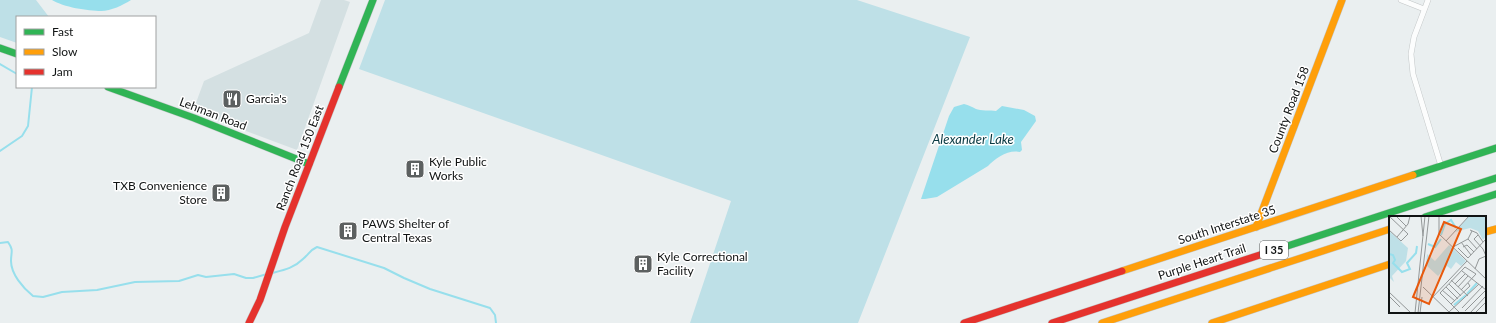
<svg xmlns="http://www.w3.org/2000/svg" width="1496" height="323" viewBox="0 0 1496 323" font-family="Lato,sans-serif">
<style>
.built{fill:#d4e0e2}
.green{fill:#bee0e7}
.water{fill:#97dfec}
.lines{fill:none;stroke-linecap:round;stroke-linejoin:round}
.stream{stroke:#97dfec;stroke-width:2}
.street-casing{stroke:#c2c6c7;stroke-width:6}
.fast-casing{stroke:#c2c6c7;stroke-width:8}
.slow-casing{stroke:#c2c6c7;stroke-width:8}
.jam-casing{stroke:#c2c6c7;stroke-width:8}
.street{stroke:#fcfdfd;stroke-width:5}
.fast{stroke:#30b455;stroke-width:7}
.slow{stroke:#ff9f0a;stroke-width:7}
.jam{stroke:#e5322d;stroke-width:7}
.labels{text-anchor:middle;stroke-width:3;stroke-linejoin:round;paint-order:stroke}
.shield{fill:#fff;stroke:#585a5a;stroke-width:1}
.shield-label{font-size:11px;font-weight:bold;fill:#101313}
.poi-label{font-size:12px;fill:#101313;stroke:#fff;text-anchor:start}
.street-label{font-size:12px;fill:#101313;stroke:#fff}
.water-label{font-size:13px;font-style:italic;fill:#093a43;stroke:#fff}
.inset-river{fill:none;stroke:#97dfec;stroke-width:2}
.inset-road{fill:none;stroke:#939798;stroke-width:1}
.view{fill:#e8590c;fill-opacity:0.15;stroke:#e8590c;stroke-width:2}
.inset-edge{fill:none;stroke:#101313;stroke-width:2}
</style>
<rect width="100%" height="100%" fill="#eaeff0"/>
<polygon class="built" points="321,0 344,0 350,2 297,150 193,111 204,81 309,33"/>
<g class="green">
<polygon points="0,0 36,0 49,17 17,17 17,43 0,37"/>
<polygon points="385,0 857,0 970,37 858,323 690,323 731,201 359,69"/>
</g>
<g class="water">
<path d="M 52,0 L 131,0 C 123,5 111,11 101,11 C 88,11 63,7 52,0 Z"/>
<path d="M 964,104 C 969,105 972,107 976,109 C 980,111 991,110 996,111 L 1002,106 L 1024,110 L 1035,116 L 1036,121 L 1021,142 L 1022,150 L 1020,152 C 1009,149 995,158 988,166 L 937,197 L 925,199 L 921,199 L 949,116 L 954,107 Z"/>
</g>
<g class="lines">
<g class="stream">
<polyline points="0,64 17,74"/>
<polyline points="0,151 22,136 28,126 32,87"/>
<path d="M 0,243 L 8,242 C 14,251 11,251 11,261 C 11,274 23,288 33,296 L 43,297 L 62,292 L 97,290 L 135,282 L 179,281 L 198,275 L 206,277 L 234,274 L 246,278 L 253,278 L 267,274"/>
<path d="M 272,273 C 284,270 294,268 303,259 C 309,254 310,250 317,247 L 384,268 L 404,278 L 430,289 L 490,308 L 495,315 L 496,323"/>
</g>
<defs>
<g id="street">
<polyline points="1401,0 1424,9"/>
<polyline points="1428,0 1414,37 1411,54 1413,74 1441,166"/>
</g>
<g id="fast">
<polyline points="0,48 17,54"/>
<polyline points="108,87 194,118 309,164"/>
<polyline points="339,87 373,0"/>
<polyline points="1413,175 1496,148"/>
<polyline points="1425,217 1496,194"/>
<polyline points="1269,252 1496,178"/>
</g>
<g id="slow">
<polyline points="1256,227 1342,0"/>
<polyline points="1485,232 1496,229"/>
<polyline points="1122,271 1413,175"/>
<polyline points="1102,323 1390,229"/>
<polyline points="1212,323 1390,264"/>
</g>
<g id="jam">
<polyline points="249,323 260,300 285,227 339,87"/>
<polyline points="964,323 1122,271"/>
<polyline points="1052,323 1269,252"/>
</g>
</defs>
<use href="#street" class="street-casing"/>
<use href="#fast" class="fast-casing"/>
<use href="#slow" class="slow-casing"/>
<use href="#jam" class="jam-casing"/>
<use href="#street" class="street"/>
<use href="#fast" class="fast"/>
<use href="#slow" class="slow"/>
<use href="#jam" class="jam"/>
</g>
<defs>
<symbol id="restaurant-square" viewBox="-11 -11 22 22"><rect x="-9" y="-9" width="18" height="18" rx="4" fill="#5c6060" stroke="#fff"/><path d="M-5-6h1v4h1v-4h1v4h1v-4h1v5L-1.5 .5V6h-2V.5L-5-1ZM5-6V6H3V1.5H1.5Q1.5-4 5-6Z" fill="#fff"/></symbol>
<symbol id="building-square" viewBox="-11 -11 22 22"><rect x="-9" y="-9" width="18" height="18" rx="4" fill="#5c6060" stroke="#fff"/><path d="M-4-6H4V6H1V3H-1V6H-4ZM-2.5-4.3h1.7v1.8h-1.7ZM.8-4.3h1.7v1.8H.8ZM-2.5-1h1.7V.8h-1.7ZM.8-1h1.7V.8H.8Z" fill="#fff"/></symbol>
</defs>
<g fill-rule="evenodd">
<use href="#restaurant-square" x="221" y="88" width="22" height="22"/>
<use href="#building-square" x="404" y="158" width="22" height="22"/>
<use href="#building-square" x="210" y="182" width="22" height="22"/>
<use href="#building-square" x="337" y="220" width="22" height="22"/>
<use href="#building-square" x="632" y="253" width="22" height="22"/>
</g>
<g class="labels">
<rect class="shield" x="1260" y="241" width="28" height="18" rx="3"/>
<g class="shield-label">
<text x="1274" y="254">I 35</text>
</g>
<g class="poi-label">
<text x="246" y="103">Garcia's</text>
<text x="429" y="166">Kyle Public<tspan x="429" dy="14">Works</tspan></text>
<text x="207" y="190" text-anchor="end">TXB Convenience<tspan x="207" dy="14">Store</tspan></text>
<text x="362" y="228">PAWS Shelter of<tspan x="362" dy="14">Central Texas</tspan></text>
<text x="657" y="261">Kyle Correctional<tspan x="657" dy="14">Facility</tspan></text>
</g>
<g class="street-label">
<text transform="translate(1289 110) rotate(-69)" y="4">County Road 158</text>
<text transform="translate(213 114) rotate(21)" y="4">Lehman Road</text>
<text transform="translate(300 158) rotate(-69)" y="4">Ranch Road 150 East</text>
<text transform="translate(1227 225) rotate(-18)" y="4">South Interstate 35</text>
<text transform="translate(1202 262) rotate(-18)" y="4">Purple Heart Trail</text>
</g>
<g class="water-label">
<text x="973" y="144">Alexander Lake</text>
</g>
</g>
<g transform="translate(1389 216)">
<rect width="97" height="97" fill="#eaeff0"/>
<path d="M 80,0 L 97,0 L 97,20 L 94,24 L 89,15 L 81,12 L 66,16 ZM 0,15 L 19,32 L 17,45 L 3,60 L 5,66 L 0,61 ZM 60,29 L 77,45 L 72,50 L 67,46 L 62,53 L 58,50 L 49,60 L 37,49 L 38,38 L 46,45 Z" fill="#bee0e7"/>
<path class="inset-river" d="M 52,19 L 56,8 L 62,4 L 67,12M 39,28 L 46,31 L 52,23M 0,38 L 4,39 L 6,44 L 4,47 L 13,56 L 21,53 L 18,47 L 27,37 L 28,30M 78,78 L 88,67M 65,89 L 77,79"/>
<path class="inset-road" d="M 7,0 L 17,10M 32,0 L 34,20M 50,0 L 50,18 L 97,63M 0,14 L 12,25 L 19,18 L 0,0M 81,14 L 88,17 L 94,26M 89,19 L 85,23 L 94,33 L 97,40M 8,21 L 19,8 L 21,0M 79,23 L 88,33M 57,25 L 80,0M 72,26 L 82,39M 64,31 L 79,23 L 83,15M 74,31 L 78,29 L 85,36M 69,32 L 79,42 L 97,23M 86,53 L 90,43 L 97,40M 73,55 L 97,74M 62,64 L 79,80M 60,68 L 72,80M 66,68 L 76,58M 34,71 L 60,96M 57,71 L 69,83M 69,71 L 79,60M 53,74 L 66,85M 0,76 L 22,97M 0,80 L 11,91M 41,84 L 78,45M 62,88 L 81,70 L 79,67M 73,92 L 94,70M 76,95 L 97,74M 60,96 L 90,68M 26,97 L 36,0M 29,97 L 40,0M 31,97 L 33,81M 71,97 L 51,77 L 76,51 L 87,58 L 72,74M 81,97 L 96,81M 86,97 L 97,86"/>
<path class="view" d="M 55,6 L 72,13 L 40,88 L 24,81 Z"/>
<rect width="97" height="97" class="inset-edge"/>
</g>
<rect x="16" y="16" width="140" height="72" fill="#ffffff" stroke="#9fa1a1"/>
<rect x="24" y="29" width="20" height="6" fill="#30b455" stroke="#9fa1a1"/>
<text x="52" y="36" font-size="12" fill="#101313">Fast</text>
<rect x="24" y="49" width="20" height="6" fill="#ff9f0a" stroke="#9fa1a1"/>
<text x="52" y="56" font-size="12" fill="#101313">Slow</text>
<rect x="24" y="69" width="20" height="6" fill="#e5322d" stroke="#9fa1a1"/>
<text x="52" y="76" font-size="12" fill="#101313">Jam</text>
</svg>
